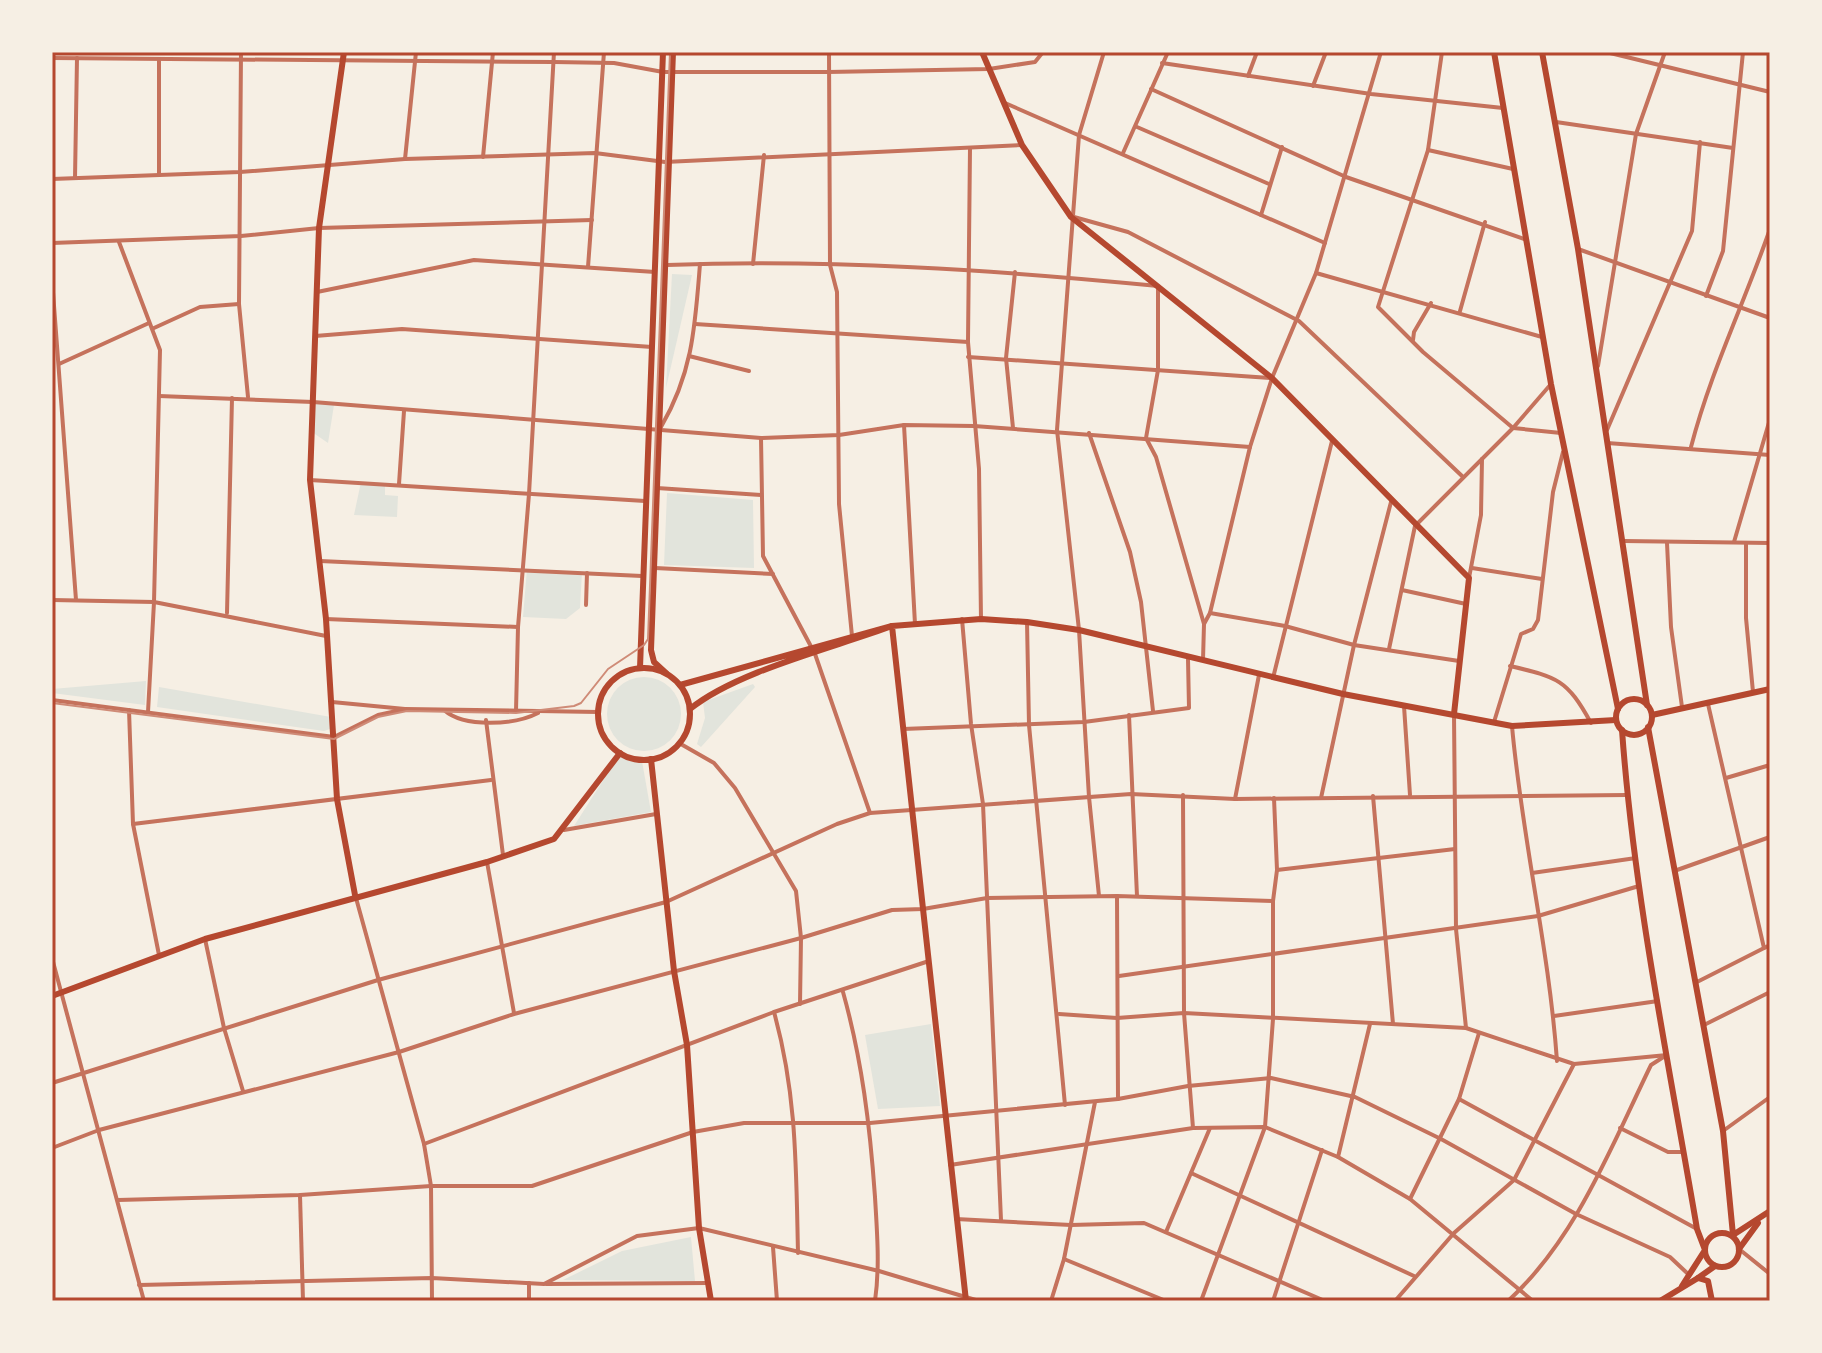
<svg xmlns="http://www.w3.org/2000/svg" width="1822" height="1353" viewBox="0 0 1822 1353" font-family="Literata,serif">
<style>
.green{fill:#e2e4dc}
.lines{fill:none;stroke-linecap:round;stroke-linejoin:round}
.minor{stroke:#c5725c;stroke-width:4}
.secondary{stroke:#b5482f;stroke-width:6}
.tram{stroke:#cf8b77;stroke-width:2}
.neatline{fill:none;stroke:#b5482f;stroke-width:3}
</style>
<rect width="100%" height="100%" fill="#f6efe4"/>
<g class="green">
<polygon points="672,274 692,275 666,388"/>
<polygon points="313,402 334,405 328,443 312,432"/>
<polygon points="361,482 385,483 385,495 398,496 397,517 354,515"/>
<polygon points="667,493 753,500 754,568 664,565"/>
<polygon points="527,569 582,572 580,608 566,619 523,617"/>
<circle cx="644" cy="714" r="37"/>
<polygon points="146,681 145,705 52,693 52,689"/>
<polygon points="753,684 755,687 701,747 697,744 705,718 703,702"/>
<polygon points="159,687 331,717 330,729 324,731 157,707"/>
<polygon points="618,757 642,761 651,812 574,826"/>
<polygon points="931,1024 940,1106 878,1109 865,1035"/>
<polygon points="691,1237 695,1281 563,1280 622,1251"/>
</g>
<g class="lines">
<g class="minor">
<polyline points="241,52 239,304 248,397"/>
<polyline points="829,52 830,265 837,292 839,504 852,636"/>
<polyline points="1442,52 1428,150 1378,307 1423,352 1513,428 1561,433"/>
<polyline points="1606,52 1770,92"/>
<polyline points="52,58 554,62 614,63 663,72 828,72 989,69 1035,62 1043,52"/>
<polyline points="1162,63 1371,94 1503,108"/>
<polyline points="1248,76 1257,52"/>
<polyline points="1313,86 1326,52"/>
<polyline points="1151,89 1346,177 1527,240"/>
<polyline points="1005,103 1325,243"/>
<polyline points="1556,122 1733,148"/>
<polyline points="1137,127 1269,184"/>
<polyline points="970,148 968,342 979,469 981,619"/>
<polyline points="1428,150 1513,169"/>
<polyline points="1123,153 1168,52"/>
<polyline points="483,157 493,52"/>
<polyline points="405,159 416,52"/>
<polyline points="159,175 159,59"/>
<polyline points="75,178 77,58"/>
<polyline points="52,179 240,172 405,159 595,153 665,162 1022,145"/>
<polyline points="1261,215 1282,147"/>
<polyline points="1074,217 1128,232 1299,321 1462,476"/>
<polyline points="119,242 160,350 154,602 148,712"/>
<polyline points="52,243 241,236 319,228 592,220"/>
<polyline points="1578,249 1770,318"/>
<polyline points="753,264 764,155"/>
<path d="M 667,265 C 831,259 995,270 1158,286 L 1158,370 L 1146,438 L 1156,457 L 1204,624"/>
<polyline points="588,267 604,52"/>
<polyline points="1316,273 1542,337"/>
<polyline points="52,279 76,600"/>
<polyline points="317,292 474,260 655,272"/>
<polyline points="1706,296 1723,251 1743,52"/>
<polyline points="1460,311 1485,222"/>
<polyline points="695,324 968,342"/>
<polyline points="154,328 200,307 239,304"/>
<polyline points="315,336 402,329 652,347"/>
<polyline points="1413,340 1414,332 1431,303"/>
<polyline points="689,356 749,371"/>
<polyline points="968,357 1270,378"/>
<polyline points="59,364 149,323"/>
<polyline points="1598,366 1636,134 1665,52"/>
<polyline points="159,396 313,402 761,438 839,435 904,425 974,426 1250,447"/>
<polyline points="904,425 915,624"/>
<path d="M 661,427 C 693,372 695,326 700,264"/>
<polyline points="1013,428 1006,358 1015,272"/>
<polyline points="1607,430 1692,231 1700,142"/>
<polyline points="1089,433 1130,552 1141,602 1153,711"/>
<polyline points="761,438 763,556 815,654 870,813"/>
<polyline points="1607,443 1770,455"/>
<path d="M 1691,447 C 1711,370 1744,304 1770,229"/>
<polyline points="310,480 645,501"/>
<polyline points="399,484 404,411"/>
<polyline points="657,488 761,495"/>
<polyline points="1624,541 1770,543"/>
<polyline points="1734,542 1770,419"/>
<polyline points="1667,543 1671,627 1682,707"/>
<polyline points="1746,544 1746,618 1753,692"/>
<polyline points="320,561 642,576"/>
<polyline points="655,568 773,574"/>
<polyline points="1472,568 1542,579"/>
<polyline points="1469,578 1481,515 1482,459"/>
<polyline points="1402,590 1466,604"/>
<polyline points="52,600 154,602 326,636"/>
<polyline points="586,605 587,573"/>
<polyline points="227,613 232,398"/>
<polyline points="1210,613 1285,626 1354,645 1459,661"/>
<polyline points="326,619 518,627"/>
<polyline points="962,619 971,724 983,804 1001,1220"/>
<polyline points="1027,622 1029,725 1065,1105"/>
<polyline points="1389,649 1415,526 1513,428 1551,384"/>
<polyline points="1203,660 1204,624 1210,613 1250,447 1272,378 1316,273 1381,52"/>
<path d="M 1510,666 C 1557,677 1567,679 1591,723"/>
<polyline points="1273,678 1332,441"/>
<polyline points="52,700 334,737 378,715 406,709 598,712"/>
<polyline points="332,702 405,709"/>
<polyline points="1708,704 1764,948"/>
<polyline points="1404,706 1410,795"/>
<polyline points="129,710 133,824 159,955"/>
<path d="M 444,710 C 464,728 515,725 538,713"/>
<polyline points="516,711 518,627 529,494 554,52"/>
<polyline points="1454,714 1456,929 1466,1028 1574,1064 1667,1055"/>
<polyline points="1129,715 1137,896"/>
<polyline points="486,720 503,855"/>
<polyline points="1494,722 1521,634 1533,629 1538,620 1553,492 1563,452"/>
<path d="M 1512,726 C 1522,839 1549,948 1557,1061"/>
<polyline points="903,729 1084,722 1189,708 1188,659"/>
<polyline points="679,743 714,763 735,788 796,891 801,938 800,1004"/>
<polyline points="1726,778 1770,765"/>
<polyline points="1183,795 1184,1013 1193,1128"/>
<polyline points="1373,796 1393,1024"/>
<polyline points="1321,798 1354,645 1391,502"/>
<polyline points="1235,799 1259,675"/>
<polyline points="133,824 491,780"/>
<polyline points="564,830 656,814"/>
<polyline points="487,862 514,1013"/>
<polyline points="1277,870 1455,849"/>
<polyline points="1677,870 1770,837"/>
<polyline points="1532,873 1636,858"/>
<polyline points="1099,896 1089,797 1079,630 1057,430 1079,135 1104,52"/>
<polyline points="1117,896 1118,1099"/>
<polyline points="356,898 424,1144 431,1186 432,1301"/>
<polyline points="205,939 224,1028 243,1091"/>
<polyline points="52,958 144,1301"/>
<polyline points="1119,976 1538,916 1639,886"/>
<polyline points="1697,982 1770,945"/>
<path d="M 843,992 C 862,1060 870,1126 875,1197 C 877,1232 880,1266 875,1301"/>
<path d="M 774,1012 C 797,1095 796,1168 798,1253"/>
<polyline points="1059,1014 1117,1018 1184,1013 1466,1028"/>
<polyline points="1554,1016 1658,1001"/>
<polyline points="1704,1025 1770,992"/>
<polyline points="52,1083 378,980 666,902 837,824 870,813 1131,794 1235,799 1627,795"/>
<polyline points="1459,1099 1697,1229"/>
<polyline points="1620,1128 1668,1152 1684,1152"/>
<polyline points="1723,1131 1770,1097"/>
<polyline points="424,1144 774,1012 929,961"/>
<polyline points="52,1148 99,1130 399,1052 514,1014 801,938 892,910 923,909 987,898 1117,896 1273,901"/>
<polyline points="1338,1157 1370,1024"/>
<polyline points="950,1165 1193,1128 1265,1127 1338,1157 1410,1199 1533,1301"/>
<polyline points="1191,1173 1414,1276"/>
<polyline points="300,1195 303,1301"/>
<polyline points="1410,1199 1459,1099 1479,1033"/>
<polyline points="118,1200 300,1195 431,1186 532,1186 693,1132 744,1123 870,1123 1118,1099 1188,1086 1271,1078 1355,1097 1441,1139 1576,1214 1670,1257 1687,1273"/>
<polyline points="956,1219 1071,1225 1144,1223 1325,1301"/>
<polyline points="1166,1232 1210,1128"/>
<polyline points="773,1247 777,1301"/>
<polyline points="1739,1249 1770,1274"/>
<polyline points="1064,1259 1166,1301"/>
<polyline points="546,1284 708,1283"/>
<polyline points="139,1285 432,1278 544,1284 637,1236 699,1228 879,1271 979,1301"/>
<polyline points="529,1301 529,1283"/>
<polyline points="1051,1301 1064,1259 1095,1102"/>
<polyline points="1201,1301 1265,1127 1273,1019 1273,901 1277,870 1274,798"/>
<polyline points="1273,1301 1322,1150"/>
<polyline points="1395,1301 1454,1233 1514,1180 1574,1064"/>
<path d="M 1508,1301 C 1576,1239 1611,1147 1651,1065 L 1665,1056"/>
</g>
<g class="secondary">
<polyline points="344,52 319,228 310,480 326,619 337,799 355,895"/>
<polyline points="982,52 1022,145 1071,217 1272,378 1469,578 1454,714"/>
<polyline points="1494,52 1551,384 1618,709"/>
<polyline points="1542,52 1578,249 1647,705"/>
<polyline points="640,668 663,52"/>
<circle cx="644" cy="714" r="46"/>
<polyline points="666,673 654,662 651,650 673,52"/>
<path d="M 680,685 L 892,626 C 833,648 737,671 690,709"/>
<circle cx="1634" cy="717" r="18"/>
<polyline points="1652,715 1770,689"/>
<polyline points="1648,727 1723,1131 1733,1235 1770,1211"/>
<path d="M 1622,730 C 1634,897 1669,1064 1697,1229 L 1705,1250 L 1682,1286"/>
<polyline points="651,759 674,971 687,1045 699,1228 711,1301"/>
<polyline points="52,996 205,939 487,862 554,839 620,753"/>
<circle cx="1722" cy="1250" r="17"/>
<polyline points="1739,1249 1758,1223"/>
<polyline points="1698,1278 1715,1266"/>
<polyline points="966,1301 892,626 981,619 1027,622 1079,630 1343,694 1512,726 1616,720"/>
<polyline points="1660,1301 1698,1278 1708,1281 1712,1301"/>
</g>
<polyline class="tram" points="52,703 334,739 378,717 407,711 516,713 574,706 581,703 608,669 644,645 648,639 670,52"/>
</g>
<rect width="1822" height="1353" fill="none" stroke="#f6efe4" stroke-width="108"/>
<rect x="54" y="54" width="1714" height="1245" class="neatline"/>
</svg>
